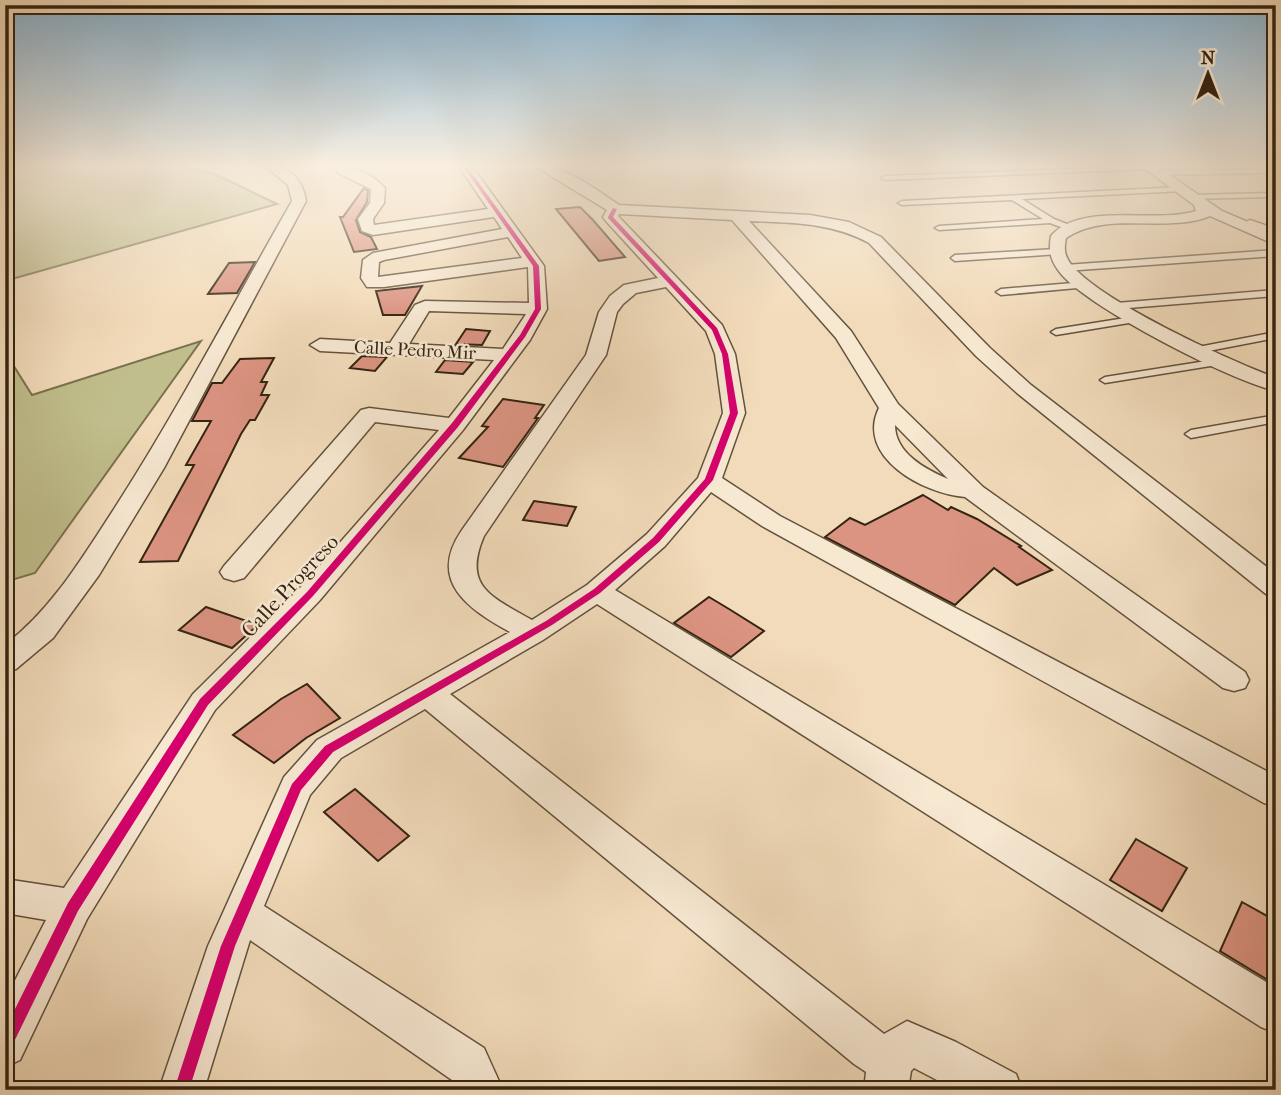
<svg xmlns="http://www.w3.org/2000/svg" width="1281" height="1095" viewBox="0 0 1281 1095" font-family="'IM FELL French Canon',serif">
<style>
.green{fill:#c0be8c;stroke:#7a714f;stroke-width:2}
.building{fill:#dc9482;stroke:#332412;stroke-width:2}
.lines{fill:none;stroke-linecap:round;stroke-linejoin:round}
.service-casing{stroke:#63523c;stroke-width:3}
.minor-casing{stroke:#63523c;stroke-width:3}
.service{fill:#f7e8d2;fill-rule:evenodd}
.minor{fill:#f7e8d2;fill-rule:evenodd}
.cycleway-casing{stroke:#f7e8d2;stroke-width:4}
.cycleway{fill:#d6006c;fill-rule:evenodd}
.labels{text-anchor:middle;stroke-width:5;stroke-linejoin:round;paint-order:stroke}
.far-street-label{font-size:18px;fill:#332412;stroke:#f7e8d2}
.street-label{font-size:21px;fill:#332412;stroke:#f7e8d2}
</style>
<rect width="100%" height="100%" fill="#f2dbba"/>
<filter id="stains"><feTurbulence type="fractalNoise" baseFrequency=".00286" numOctaves="4"/><feColorMatrix values="0 0 0 0 .2 0 0 0 0 .09 0 0 0 0 .02 0 0 0 .5 -.17"/></filter>
<radialGradient id="worn" r=".72"><stop offset=".6" stop-color="#630" stop-opacity="0"/><stop offset="1" stop-color="#630" stop-opacity=".3"/></radialGradient>
<g class="green">
<polygon points="5,165 172,165 217,175 277,204 5,281"/>
<polygon points="201,341 35,573 5,582 5,352 32,395"/>
</g>
<g class="building">
<polygon points="364,188 368,191 367,202 356,220 360,232 371,237 377,249 354,252 340,217 343,217"/>
<polygon points="580,207 593,220 625,257 599,261 556,209"/>
<polygon points="255,262 237,293 208,294 229,263"/>
<polygon points="422,286 405,315 383,315 376,291"/>
<polygon points="466,329 490,331 482,345 456,344"/>
<polygon points="362,356 387,357 375,371 350,368"/>
<polygon points="274,358 261,382 267,382 261,395 269,395 255,420 250,420 241,434 178,561 140,562 194,465 186,465 211,421 192,421 212,383 222,383 240,359"/>
<polygon points="445,360 473,362 463,374 436,372"/>
<polygon points="503,399 544,405 535,418 538,418 503,467 459,458 488,427 482,426"/>
<polygon points="923,495 948,510 951,507 977,519 1021,546 1019,547 1052,570 1017,585 994,568 955,605 825,537 850,518 865,525"/>
<polygon points="534,501 576,507 567,526 523,520"/>
<polygon points="709,597 729,609 764,631 731,657 674,623"/>
<polygon points="206,607 258,625 232,648 179,630"/>
<polygon points="307,684 340,718 306,738 274,763 233,735 281,699"/>
<polygon points="355,789 409,836 378,861 324,812"/>
<polygon points="1136,839 1187,868 1162,911 1110,880"/>
<polygon points="1242,902 1276,921 1276,985 1220,951"/>
</g>
<g class="lines">
<defs>
<g id="service">
<polygon points="1149,166 1151,169 885,180 881,178 885,176"/>
<polygon points="1276,169 1276,173 1157,175 1153,173 1157,171"/>
<polygon points="1181,187 1185,189 1184,191 1022,199 1054,219 1072,226 1072,230 1069,230 1050,223 939,230 935,228 939,226 1043,219 1012,200 902,205 898,203 902,201"/>
<polygon points="1276,193 1276,197 1192,199 1188,197 1192,195"/>
<polygon points="1250,220 1276,229 1276,234 1247,224 1246,222"/>
<polygon points="1056,249 1060,252 1059,254 955,261 951,258 955,255"/>
<polygon points="1276,250 1276,256 1065,271 1061,268 1065,265"/>
<polygon points="1085,282 1088,283 1088,287 1001,295 996,292 1001,289"/>
<polygon points="1276,290 1276,296 1116,309 1111,306 1116,303"/>
<polygon points="1138,316 1141,317 1141,321 1056,335 1051,332 1056,329"/>
<polygon points="1276,332 1276,338 1198,353 1193,350 1198,347"/>
<polygon points="1219,359 1224,362 1223,364 1105,383 1100,380 1105,377"/>
<polygon points="1276,415 1276,422 1191,438 1185,434 1191,430"/>
</g>
<g id="minor">
<path d="M 264,165 C 286,165 303,177 306,201 L 164,468 L 99,575 L 53,638 L 16,669 L 5,672 L 5,645 C 52,609 82,558 114,509 C 178,410 233,304 292,201 L 288,185 Z"/>
<path d="M 336,165 C 352,165 373,175 385,188 L 384,203 L 373,219 L 374,225 L 488,209 L 458,165 L 471,165 L 544,266 L 547,309 L 530,340 L 463,430 L 320,600 L 215,710 L 87,919 L 20,1060 L 5,1067 L 5,1000 L 46,920 L 5,913 L 5,879 L 64,888 L 193,694 L 300,588 L 439,430 L 375,422 L 244,578 L 234,581 L 224,578 L 220,572 L 224,566 L 361,410 L 369,408 L 449,418 L 494,360 L 320,351 L 310,345 L 320,339 L 390,343 L 415,305 L 425,301 L 529,303 L 528,267 L 384,287 L 367,287 L 361,278 L 363,260 L 373,253 L 502,229 L 494,217 L 373,235 L 362,231 L 358,219 L 370,203 L 371,189 L 338,173 ZM 508,237 L 522,258 L 378,277 L 379,262 L 384,260 ZM 429,311 L 526,314 L 503,349 L 409,344 Z"/>
<path d="M 533,165 C 564,165 594,188 619,205 L 810,215 L 849,222 L 881,237 L 990,348 L 1031,385 L 1276,574 L 1276,597 L 1266,594 L 1017,393 L 976,356 L 869,243 C 831,222 791,223 749,221 L 851,331 L 898,404 L 983,487 L 1245,672 L 1249,680 L 1245,688 L 1234,691 L 1223,688 L 965,497 C 924,494 855,457 879,408 L 836,338 L 732,220 L 619,214 L 618,216 L 722,325 L 735,354 L 745,413 L 722,478 L 780,516 L 1276,776 L 1276,807 L 1264,803 L 762,526 L 711,492 L 665,546 L 615,590 L 1276,988 L 1276,1033 L 1261,1027 L 597,604 L 543,640 L 450,694 L 884,1034 L 907,1021 L 956,1042 L 1016,1074 L 1022,1090 L 956,1090 L 914,1068 L 911,1071 L 908,1090 L 864,1090 L 866,1072 L 854,1064 L 425,709 L 341,758 L 310,795 L 264,906 L 484,1048 L 503,1090 L 457,1090 L 452,1080 L 250,940 L 204,1090 L 159,1090 L 208,946 L 284,777 L 317,740 L 510,632 C 468,609 427,581 462,530 L 586,355 L 599,312 L 610,296 L 624,285 L 658,278 L 605,220 L 603,217 L 607,210 ZM 666,287 L 706,331 L 715,354 L 723,413 L 698,478 L 647,534 L 587,585 L 532,620 C 492,597 462,587 484,536 L 606,355 L 617,312 L 623,304 L 636,293 ZM 895,425 L 948,479 C 925,469 895,453 895,425 Z"/>
<path d="M 1140,165 L 1155,165 L 1222,211 L 1276,234 L 1276,245 L 1210,216 C 1165,234 1107,210 1066,238 C 1064,248 1064,254 1070,263 C 1098,301 1229,360 1276,378 L 1276,391 C 1229,380 1093,310 1062,275 C 1051,262 1048,252 1051,236 C 1081,201 1156,224 1196,211 L 1194,205 Z"/>
<polygon points="1253,165 1270,165 1276,169 1276,178"/>
</g>
</defs>
<use href="#service" class="service-casing"/>
<use href="#minor" class="minor-casing"/>
<use href="#service" class="service"/>
<use href="#minor" class="minor"/>
<defs>
<g id="cycleway">
<polygon points="462,165 466,165 539,266 541,309 525,337 458,427 313,596 208,705 78,911 10,1050 5,1052 5,1029 68,903 200,699 307,592 452,423 520,335 535,309 533,266"/>
<polygon points="613,208 617,209 613,217 717,328 728,354 738,413 713,480 659,542 600,593 552,625 333,752 301,790 235,946 189,1090 174,1090 221,946 292,784 325,746 546,621 594,589 653,538 705,479 730,413 722,354 712,330 608,218 608,217"/>
</g>
</defs>
<use href="#cycleway" class="cycleway-casing"/>
<use href="#cycleway" class="cycleway"/>
</g>
<linearGradient id="sky" x2="0" y2="1"><stop stop-color="#8ab6d5"/><stop offset="0.52" stop-color="#f9efe0"/><stop offset="1" stop-color="#f9efe0" stop-opacity="0"/></linearGradient>
<rect width="1281" height="319" fill="url(#sky)"/>
<g class="labels">
<g class="far-street-label">
<text transform="translate(415 350) rotate(3)" y="6">Calle Pedro Mir</text>
</g>
<g class="street-label">
<text transform="translate(290 586) rotate(-47)" y="7">Calle Progreso</text>
</g>
</g>
<rect width="1281" height="1095" fill="none" stroke="#f2dbba" stroke-width="28"/>
<rect x="7" y="7" width="1267" height="1081" fill="none" stroke="#332412" stroke-width="3.5"/>
<rect x="14" y="14" width="1253" height="1067" fill="none" stroke="#332412" stroke-width="2"/>
<g transform="translate(1208 74)" stroke="#f7e8d2" stroke-width="5" paint-order="stroke">
<path d="M0-5L12 26L0 18L-12 26Z" fill="#332412"/>
<text y="-10" font-size="19" font-weight="bold" text-anchor="middle" fill="#332412">N</text>
</g>
<rect width="100%" height="100%" filter="url(#stains)"/>
<rect width="100%" height="100%" fill="url(#worn)"/>
</svg>
